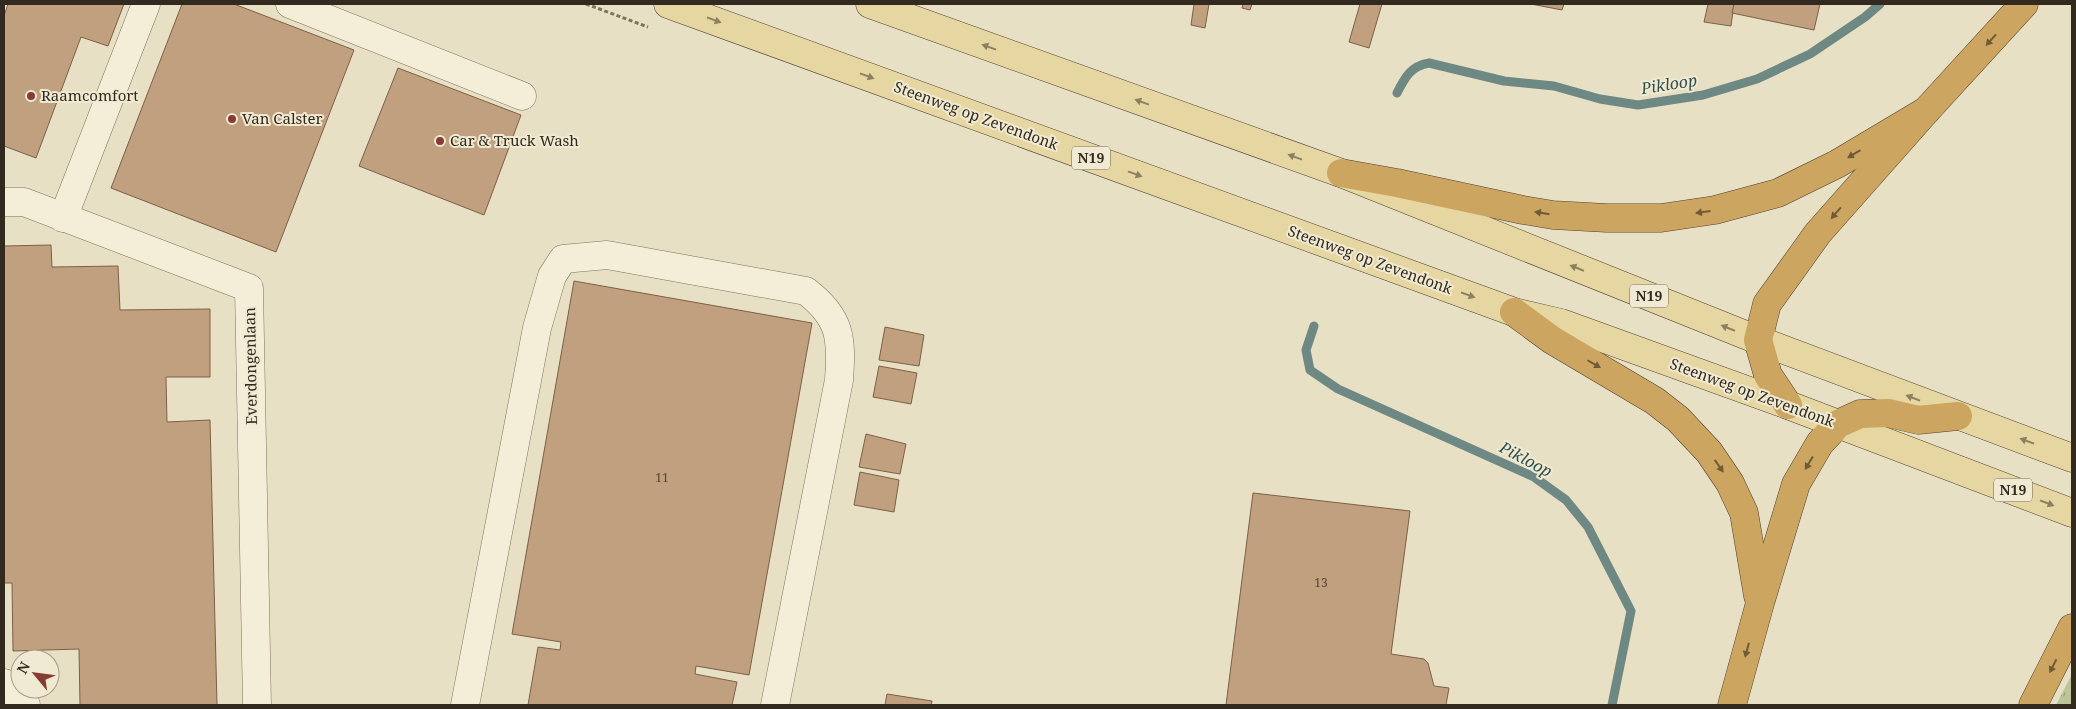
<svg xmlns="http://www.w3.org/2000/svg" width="2076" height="709" viewBox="0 0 2076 709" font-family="'Noto Serif',serif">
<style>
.grass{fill:url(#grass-tufts)}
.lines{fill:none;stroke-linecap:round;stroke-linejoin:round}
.stream{stroke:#6e8884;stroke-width:9}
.building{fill:#c1a07f;stroke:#7c6046}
.minor-casing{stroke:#80725d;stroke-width:29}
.major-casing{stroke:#4f4131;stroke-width:29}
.highway-casing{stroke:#4f4131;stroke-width:29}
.path{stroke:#80725d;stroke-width:3;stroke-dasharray:4 2.5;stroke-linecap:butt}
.minor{stroke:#f4edd7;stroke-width:28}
.major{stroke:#e6d6a1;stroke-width:28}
.highway{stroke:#cca560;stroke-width:28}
.oneway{fill:#8c8060}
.oneway2{fill:#705b39}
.poi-dot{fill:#873b35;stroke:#f0ead3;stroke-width:2}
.labels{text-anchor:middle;stroke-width:4;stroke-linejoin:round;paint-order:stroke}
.number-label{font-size:12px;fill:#564837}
.shield{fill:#f0ead3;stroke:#6b6455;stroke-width:1}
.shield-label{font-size:14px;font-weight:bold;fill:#322a1f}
.poi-label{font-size:15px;fill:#322a1f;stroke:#f0ead3;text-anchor:start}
.street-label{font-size:15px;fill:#322a1f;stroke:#f0ead3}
.water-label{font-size:16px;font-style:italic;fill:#305050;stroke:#f0ead3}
</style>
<defs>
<pattern id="grass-tufts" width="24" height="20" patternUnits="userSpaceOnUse" patternTransform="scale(1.25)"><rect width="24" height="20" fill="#bcc49a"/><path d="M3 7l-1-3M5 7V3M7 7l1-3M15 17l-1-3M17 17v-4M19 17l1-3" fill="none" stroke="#999f7d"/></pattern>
</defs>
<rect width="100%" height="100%" fill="#e8e0c5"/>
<polygon class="grass" points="2072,674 2072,705 2056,705"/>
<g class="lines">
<g class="stream">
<path d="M 1397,93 C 1405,77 1411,66 1429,63 L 1504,81 L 1554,86 L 1600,99 L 1638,105 L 1703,95 L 1757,79 L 1810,54 L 1865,17 L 1880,4"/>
<polyline points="1314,326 1306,350 1310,370 1338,389 1534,477 1566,500 1588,527 1631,611 1612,705"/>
</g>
</g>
<g class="building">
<polygon points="8,4 124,4 108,46 81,37 36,158 4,146 4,16"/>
<polygon points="182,4 234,4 354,50 276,252 111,188"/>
<polygon points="1194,4 1209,4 1205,28 1191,25"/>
<polygon points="1243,4 1252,4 1250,10 1242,8"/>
<polygon points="1360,4 1382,4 1369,48 1349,42"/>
<polygon points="1531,4 1564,4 1562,10"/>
<polygon points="1708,4 1734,4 1731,26 1704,22"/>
<polygon points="1734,4 1820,4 1814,30 1732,13"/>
<polygon points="398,68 521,115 484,215 359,166"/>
<polygon points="51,245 52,267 118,266 120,310 210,309 210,377 166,377 167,422 210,420 217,705 80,705 79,649 13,651 12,583 4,583 4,246"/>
<polygon points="574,281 812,323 749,675 696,666 695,674 737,682 732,705 528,705 538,647 560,650 561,642 512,634"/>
<polygon points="885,327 924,335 919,366 879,360"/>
<polygon points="879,366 917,373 911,404 873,397"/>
<polygon points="866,434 906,444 900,474 859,467"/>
<polygon points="860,472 899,480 894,512 854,505"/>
<polygon points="1253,493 1410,511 1391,654 1424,659 1428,663 1434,686 1449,688 1446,705 1226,705"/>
<polygon points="887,694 932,701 931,705 885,705"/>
</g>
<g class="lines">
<defs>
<g id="minor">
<polyline points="290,4 522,96"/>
<polyline points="4,202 24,202 249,288 257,705"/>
<polyline points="63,218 146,4"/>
<polyline points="4,683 26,705"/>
<path d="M 465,705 L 537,328 L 552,276 L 563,259 L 607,255 L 806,291 C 841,318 842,338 839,380 L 775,705"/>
</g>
<g id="major">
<polyline points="668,4 1514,312 1561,323 1788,405 2072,513"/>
<polyline points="870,4 1341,173 1758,340 2072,458"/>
</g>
<g id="highway">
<polyline points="1341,173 1397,183 1523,210 1553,215 1607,218 1661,218 1715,210 1778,193 1837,164 1926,111"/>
<polyline points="1514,312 1552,340 1655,401 1678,419 1709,452 1730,483 1744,513 1758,596"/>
<polyline points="1788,405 1768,375 1758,340 1767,304 1818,233 1926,111 2024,4"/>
<polyline points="1732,705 1760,603 1796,484 1820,443 1838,424 1860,414 1888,413 1918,420 1958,416"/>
<polyline points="2033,705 2072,628"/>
</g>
</defs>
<use href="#minor" class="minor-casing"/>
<use href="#major" class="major-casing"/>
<use href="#highway" class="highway-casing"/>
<polyline class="path" points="586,4 648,27"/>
<use href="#minor" class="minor"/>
<use href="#major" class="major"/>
<use href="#highway" class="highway"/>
</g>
<defs><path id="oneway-solid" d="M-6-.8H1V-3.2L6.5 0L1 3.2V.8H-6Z" transform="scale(1.25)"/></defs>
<g class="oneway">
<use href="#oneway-solid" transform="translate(714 20) rotate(20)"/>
<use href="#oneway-solid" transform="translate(989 47) rotate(-160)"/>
<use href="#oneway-solid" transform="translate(867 76) rotate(20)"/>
<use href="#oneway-solid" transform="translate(1142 102) rotate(-160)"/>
<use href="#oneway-solid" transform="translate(1295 157) rotate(-160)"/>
<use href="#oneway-solid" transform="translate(1135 174) rotate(20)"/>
<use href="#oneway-solid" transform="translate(1577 268) rotate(-158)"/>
<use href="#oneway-solid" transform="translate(1468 295) rotate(20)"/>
<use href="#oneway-solid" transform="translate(1728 328) rotate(-158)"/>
<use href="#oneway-solid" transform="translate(1913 398) rotate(-159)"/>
<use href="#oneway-solid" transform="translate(2027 441) rotate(-160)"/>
<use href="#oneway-solid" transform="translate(2047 503) rotate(21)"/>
</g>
<g class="oneway2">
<use href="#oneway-solid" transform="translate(1991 40) rotate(132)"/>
<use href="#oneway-solid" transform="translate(1854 154) rotate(149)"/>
<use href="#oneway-solid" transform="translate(1703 212) rotate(172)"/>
<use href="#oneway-solid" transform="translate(1542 213) rotate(-171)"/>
<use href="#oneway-solid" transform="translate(1836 213) rotate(131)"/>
<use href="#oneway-solid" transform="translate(1594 364) rotate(30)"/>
<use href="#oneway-solid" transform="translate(1809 463) rotate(121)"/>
<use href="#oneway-solid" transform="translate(1719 466) rotate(55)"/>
<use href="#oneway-solid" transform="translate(1747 650) rotate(105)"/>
<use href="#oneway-solid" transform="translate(2053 666) rotate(117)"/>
</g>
<g class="poi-dot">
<circle cx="31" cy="96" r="5"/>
<circle cx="232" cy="119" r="5"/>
<circle cx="440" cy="141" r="5"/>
</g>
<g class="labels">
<g class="number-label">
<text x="662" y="482">11</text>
<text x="1321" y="587">13</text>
</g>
<g class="shield">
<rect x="1072" y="146.5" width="38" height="23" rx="4"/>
<rect x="1630" y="284.5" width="38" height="23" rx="4"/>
<rect x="1994" y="478.5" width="38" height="23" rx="4"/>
</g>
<g class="shield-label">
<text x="1091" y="163">N19</text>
<text x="1649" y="301">N19</text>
<text x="2013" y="495">N19</text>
</g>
<g class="poi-label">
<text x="41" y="101">Raamcomfort</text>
<text x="242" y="124">Van Calster</text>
<text x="450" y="146">Car &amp; Truck Wash</text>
</g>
<g class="street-label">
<text transform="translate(976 116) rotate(20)" y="5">Steenweg op Zevendonk</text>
<text transform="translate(1370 260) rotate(20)" y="5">Steenweg op Zevendonk</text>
<text transform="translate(251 366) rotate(-91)" y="5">Everdongenlaan</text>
<text transform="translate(1752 393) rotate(20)" y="5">Steenweg op Zevendonk</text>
</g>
<g class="water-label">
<text transform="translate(1669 84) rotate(-9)" y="6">Pikloop</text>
<text transform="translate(1526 459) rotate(28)" y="6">Pikloop</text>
</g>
</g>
<rect width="2076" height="709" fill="none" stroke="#322a1f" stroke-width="10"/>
<g transform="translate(35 674) rotate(299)"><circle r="24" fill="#f0ead3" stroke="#a49d8b"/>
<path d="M0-4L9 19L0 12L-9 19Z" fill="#873b35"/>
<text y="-8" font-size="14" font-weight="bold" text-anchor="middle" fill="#322a1f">N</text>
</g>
</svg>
